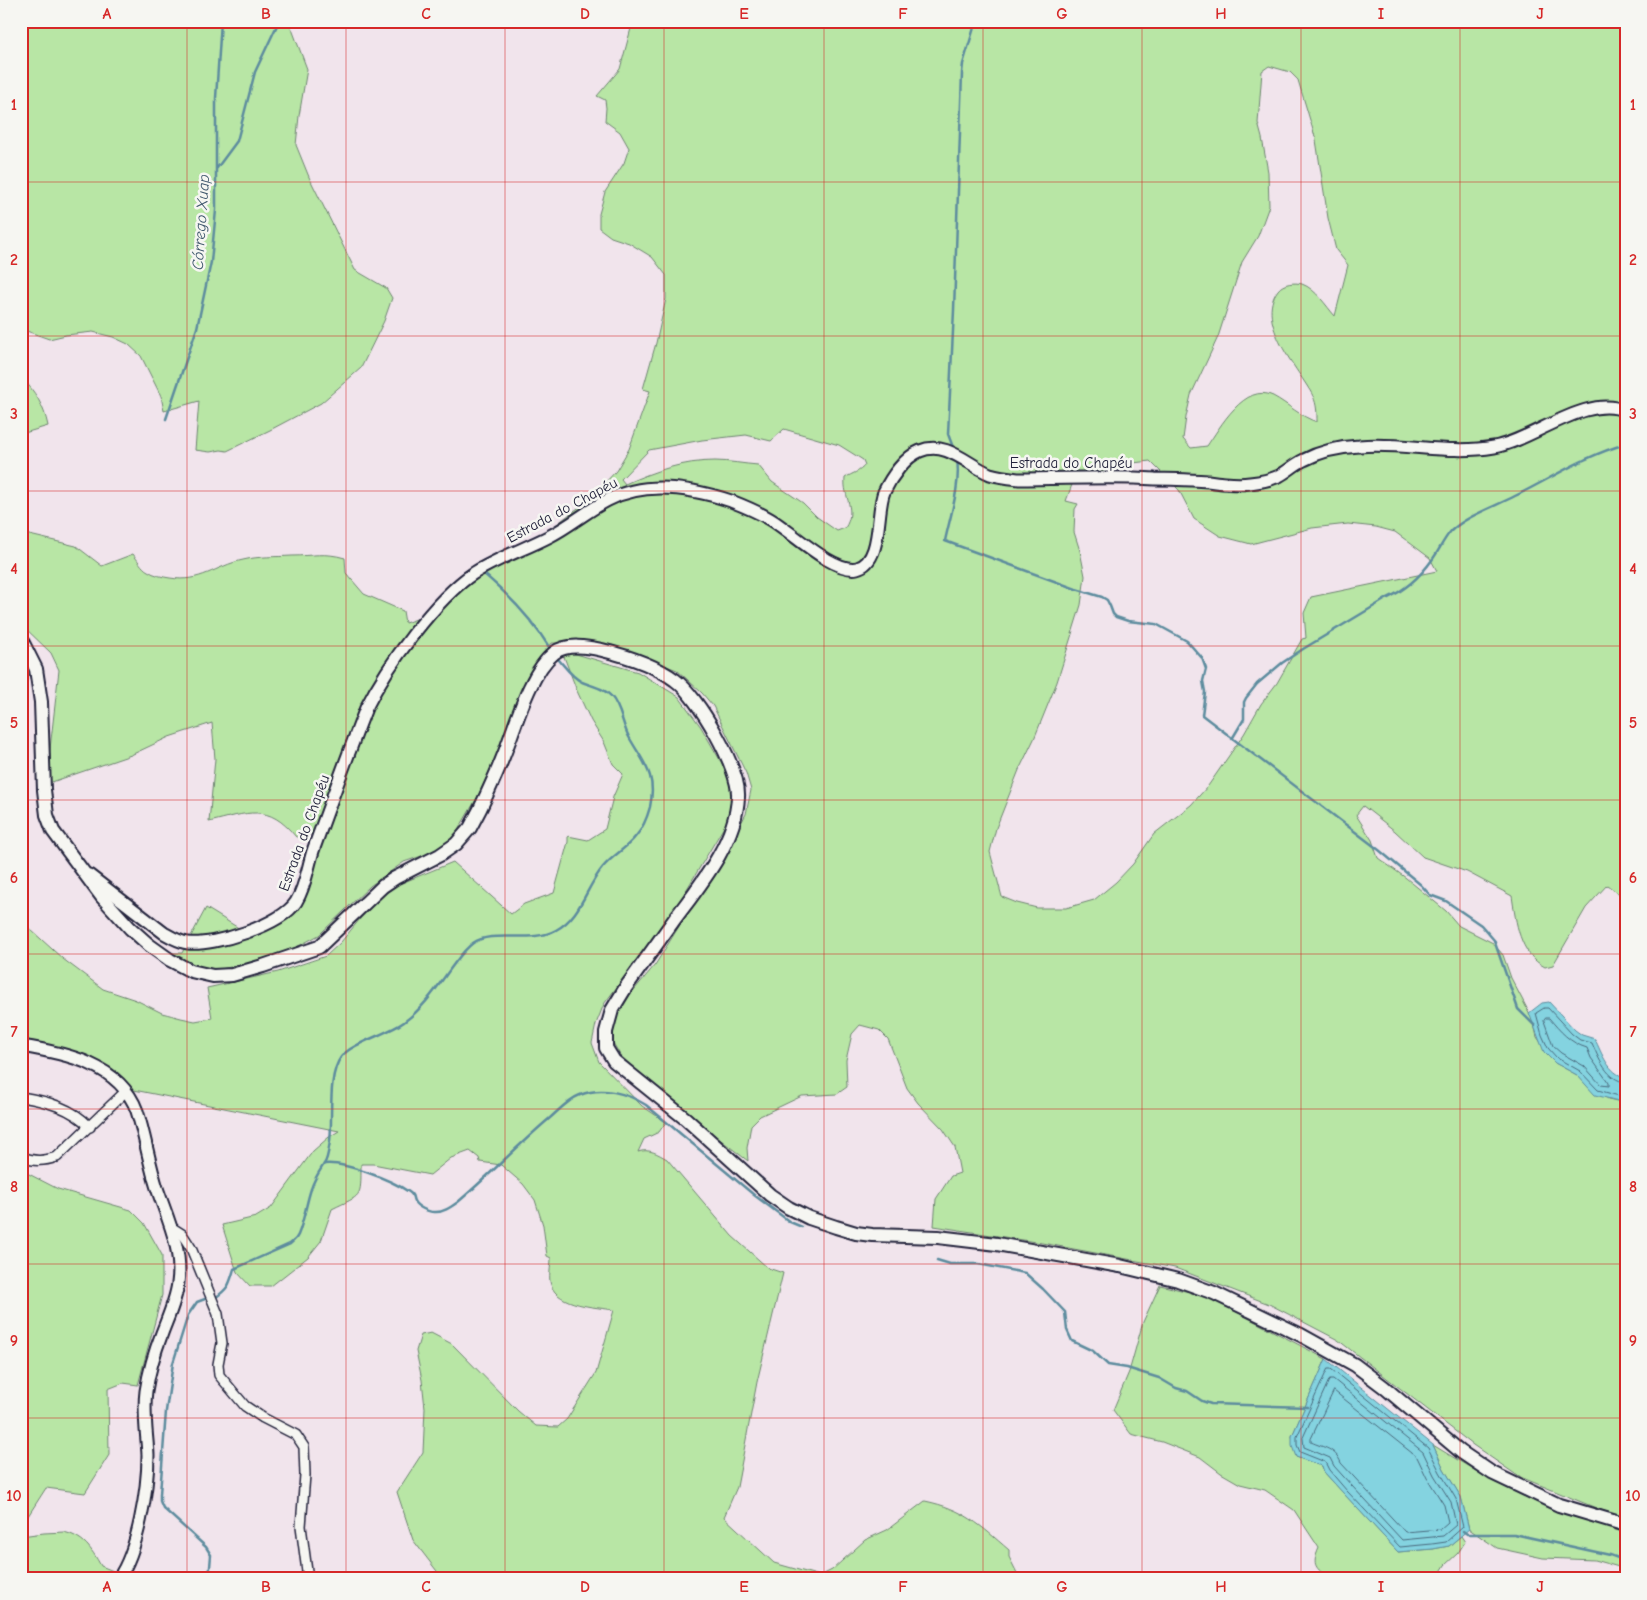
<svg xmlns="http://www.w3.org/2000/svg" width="1647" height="1600" viewBox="0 0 1647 1600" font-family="'Comic Neue',sans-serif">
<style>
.green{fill:#b8e6a5;stroke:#6d8470;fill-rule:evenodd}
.water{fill:#84d3e0;stroke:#5d8c9e}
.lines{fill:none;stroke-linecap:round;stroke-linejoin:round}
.shore{stroke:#49697d;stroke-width:1}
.stream{stroke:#5d8c9e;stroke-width:2.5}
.minor-casing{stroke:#22223b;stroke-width:12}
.tertiary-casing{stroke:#22223b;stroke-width:15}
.secondary-casing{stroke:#22223b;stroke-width:16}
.minor{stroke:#f6f6f2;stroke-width:9}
.tertiary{stroke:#f6f6f2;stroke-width:11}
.secondary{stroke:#f6f6f2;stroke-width:12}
.grid{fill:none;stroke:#d62828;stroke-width:1;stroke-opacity:0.55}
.labels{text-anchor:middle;stroke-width:5;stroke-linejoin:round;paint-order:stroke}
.street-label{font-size:15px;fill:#22223b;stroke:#f6f6f2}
.water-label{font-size:16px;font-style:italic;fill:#3f576d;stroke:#f6f6f2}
.neatline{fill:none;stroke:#d62828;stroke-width:2}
.grid-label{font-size:16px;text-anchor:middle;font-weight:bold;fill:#d62828}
</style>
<rect width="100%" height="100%" fill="#f1e4ec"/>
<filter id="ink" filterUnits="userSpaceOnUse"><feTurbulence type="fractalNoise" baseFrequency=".02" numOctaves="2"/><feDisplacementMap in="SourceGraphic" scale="10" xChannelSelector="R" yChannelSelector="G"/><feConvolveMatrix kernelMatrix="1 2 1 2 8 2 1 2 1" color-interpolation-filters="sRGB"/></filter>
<g filter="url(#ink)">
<g class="green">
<polygon points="21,21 289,21 307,69 299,116 296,145 309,177 355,270 386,288 392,298 384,321 361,368 321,403 270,430 227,451 221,450 210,452 195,450 199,401 164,411 161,396 141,356 128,344 113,337 93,332 66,335 49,339 21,329"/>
<path d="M 633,21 L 1626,21 L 1626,899 L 1607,885 L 1586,908 L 1553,965 L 1545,967 C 1519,954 1516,922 1512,896 L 1467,872 L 1423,857 L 1395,831 L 1363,806 L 1356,815 L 1372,840 L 1378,858 L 1406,878 L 1446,911 L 1459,926 L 1493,943 L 1503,955 L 1511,978 L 1533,1020 L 1537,1037 L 1555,1063 L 1577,1075 L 1586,1084 L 1608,1099 L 1626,1103 L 1626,1518 L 1601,1510 L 1518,1476 L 1473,1445 L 1338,1340 L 1269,1304 L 1175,1268 L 1042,1243 L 934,1226 L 936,1199 L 951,1176 L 960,1173 L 955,1147 L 943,1129 L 918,1103 L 907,1088 L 888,1039 L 879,1030 L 860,1025 L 852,1034 L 846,1060 L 847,1087 L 837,1094 L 802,1096 L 760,1116 L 751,1125 L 747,1148 L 748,1161 L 686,1113 L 645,1079 L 620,1055 L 612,1041 L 614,1022 L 619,1008 L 655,965 L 727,849 L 746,814 L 751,790 L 746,773 L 713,706 L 702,693 L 677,670 L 612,645 L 552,643 L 532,670 L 504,740 L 477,798 L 448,847 L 404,862 L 370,886 L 319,935 L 278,957 L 202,973 L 174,970 L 160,953 L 182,953 L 206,908 L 245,932 L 291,910 L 315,833 L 296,837 C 268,802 248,813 209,822 L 215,759 L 212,723 L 169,737 L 131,755 L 46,784 L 59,670 L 51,653 L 21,624 L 21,533 L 76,546 L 102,566 L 133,554 C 137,559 142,568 148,571 C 154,575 163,577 170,578 C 201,583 215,566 243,560 C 259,556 276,557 292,556 C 312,556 325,552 345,558 L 346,573 L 364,594 L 403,611 L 405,623 L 428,615 L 461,578 L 495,554 L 541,536 L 590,499 L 616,471 L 629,449 L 650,391 L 643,389 L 656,343 L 666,299 L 666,275 L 652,257 L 629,243 L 611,237 L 599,228 L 599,214 L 605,192 L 624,163 L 629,148 L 620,132 L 605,121 L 606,108 L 605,100 L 597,96 L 620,69 ZM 1269,66 L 1290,72 L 1298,80 L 1316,140 L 1328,218 L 1336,250 L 1348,265 L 1335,316 C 1326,306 1316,289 1302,284 C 1295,282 1283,283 1278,290 C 1254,322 1299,369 1313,396 C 1317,405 1317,413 1317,422 C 1301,417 1288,404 1273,396 C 1245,382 1220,427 1207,446 L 1191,448 L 1183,439 L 1186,417 L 1191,395 L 1218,337 L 1242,262 L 1258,236 L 1269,206 L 1268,172 L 1262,138 L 1258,123 L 1262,71 ZM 784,429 L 839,445 L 863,460 L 865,465 C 860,472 852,473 845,478 C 843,498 857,509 845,528 L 837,531 L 817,517 L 803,503 L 772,482 L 758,465 C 744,464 729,461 715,461 C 683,461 654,471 625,484 L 621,479 L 649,450 L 702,440 L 746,435 L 771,441 ZM 1150,461 L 1179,490 L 1194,519 L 1220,536 L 1251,544 L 1312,528 L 1348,524 L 1376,527 L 1395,532 L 1414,546 L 1430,558 L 1437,571 L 1311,597 L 1304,613 L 1306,638 L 1302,639 L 1277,683 L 1261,704 L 1244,734 L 1208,786 L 1191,805 L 1154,834 L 1133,864 L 1116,882 L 1094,900 L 1066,908 L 1037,908 L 1017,903 L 1002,897 L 990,852 L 996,828 L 1019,770 L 1034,739 L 1057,682 L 1081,605 L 1085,576 L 1080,551 L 1074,532 L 1075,509 L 1078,504 L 1066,501 L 1077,471 L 1099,479 L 1108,466 Z"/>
<path d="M 21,377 C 35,391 44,406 48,426 L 21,434 Z"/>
<path d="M 569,652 L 638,672 L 679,697 L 701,727 L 724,767 L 735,790 L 728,820 L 672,914 L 604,1004 L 596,1024 L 592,1043 L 599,1062 L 642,1106 L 666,1122 L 659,1132 L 644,1139 L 638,1152 C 649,1148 658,1154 667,1159 L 732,1236 L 768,1268 L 783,1273 L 757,1382 L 737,1487 L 724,1517 L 774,1563 L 820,1576 L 832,1570 L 865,1540 L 887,1530 L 925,1501 C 964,1509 980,1525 1009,1550 L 1009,1557 L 1020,1579 L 443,1579 L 413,1540 L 397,1492 L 423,1452 L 425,1408 L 422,1380 L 416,1351 L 421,1335 L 431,1333 L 452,1344 L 518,1411 L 536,1426 L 558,1427 L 567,1419 L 596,1373 L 614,1310 C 596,1307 558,1306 551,1285 C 548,1278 551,1266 551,1258 L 547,1256 L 543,1225 L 535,1200 L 523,1184 L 501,1165 L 480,1162 L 479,1158 L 470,1151 L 451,1158 L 430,1175 L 373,1164 L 361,1164 C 361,1200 362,1194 332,1209 L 321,1241 L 308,1257 L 271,1286 L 250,1286 L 237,1272 L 222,1225 L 256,1217 L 271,1208 L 313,1151 L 329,1137 L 339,1131 L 134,1090 L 98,1066 L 21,1043 L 21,923 L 31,930 L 63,959 L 103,989 L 136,1000 L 162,1013 L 181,1018 L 195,1021 L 212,1018 L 207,988 L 278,972 L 326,956 L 341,942 L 374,902 L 397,885 L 453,862 L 511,914 L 524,904 L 554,893 L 568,842 L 568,836 L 588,840 L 605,829 L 613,797 L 623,774 L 613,764 L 604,742 L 591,721 L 577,691 L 563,654 Z"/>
<polygon points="21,1170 58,1189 131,1210 144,1223 162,1255 162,1295 138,1385 123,1383 108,1389 109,1455 85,1493 46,1488 21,1527"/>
<path d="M 1160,1285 L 1206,1296 L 1326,1359 L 1292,1436 L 1296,1457 L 1322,1466 L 1324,1472 L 1398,1552 L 1433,1549 L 1449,1546 L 1461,1536 L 1465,1542 L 1458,1553 L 1445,1565 L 1442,1570 L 1435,1579 L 1329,1579 C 1316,1567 1311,1566 1319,1548 L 1294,1510 L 1265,1490 L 1240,1484 L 1221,1473 L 1200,1457 L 1162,1442 L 1131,1434 L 1113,1410 L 1129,1372 L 1143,1322 Z"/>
<polygon points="1433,1445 1494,1482 1554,1510 1626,1532 1626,1569 1594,1560 1543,1558 1497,1548 1469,1529 1461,1497 1444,1469"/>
<path d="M 64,1532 C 84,1537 91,1548 101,1566 L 133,1579 L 21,1579 L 21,1536 L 44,1533 Z"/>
</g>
<g class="water">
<path d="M 1549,1002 L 1575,1030 L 1582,1035 L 1595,1039 C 1601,1052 1609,1075 1626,1077 L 1626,1103 L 1595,1095 L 1577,1075 L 1555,1063 L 1544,1052 L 1529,1013 L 1542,1003 Z"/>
<polygon points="1326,1359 1433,1445 1444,1469 1461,1497 1469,1529 1449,1546 1433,1549 1398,1552 1344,1494 1324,1472 1322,1466 1296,1457 1292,1446 1292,1436"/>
</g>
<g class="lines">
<g class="shore">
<path d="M 1546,1018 L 1549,1018 C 1560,1031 1570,1043 1587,1048 L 1591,1058 L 1609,1083 L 1609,1086 L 1601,1085 L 1584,1066 L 1561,1053 L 1553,1046 L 1544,1021 Z"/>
<path d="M 1626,1082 C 1607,1081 1598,1057 1592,1043 L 1580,1040 L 1572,1034 L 1548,1008 L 1544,1008 L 1536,1013 L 1542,1035 L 1548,1048 L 1557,1058 L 1580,1071 L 1598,1090 L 1626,1098"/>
<polygon points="1328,1369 1331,1369 1428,1448 1440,1472 1456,1499 1463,1527 1446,1542 1432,1544 1400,1547 1347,1491 1329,1470 1325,1462 1300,1452 1297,1445 1297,1437"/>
<polygon points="1330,1379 1333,1379 1423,1452 1434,1475 1451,1502 1456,1525 1443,1536 1402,1540 1352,1486 1334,1466 1330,1458 1304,1447 1303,1438"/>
<path d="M 1334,1391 L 1417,1457 L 1427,1478 L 1444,1505 L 1448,1522 L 1440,1529 L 1405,1532 L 1341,1463 C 1335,1448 1324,1448 1311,1442 L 1311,1439 Z"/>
</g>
<g class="stream">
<polyline points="217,168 237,141 255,72 279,21"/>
<polyline points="166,419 197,328 211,262 216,210 216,98 221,21"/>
<polyline points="954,450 948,434 954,310 962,73 963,64 976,21"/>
<path d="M 957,460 C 961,484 950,517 945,541 L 1076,589 L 1102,597 L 1107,600 L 1110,606 L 1113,614 L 1116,617 L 1128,621 L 1156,624 L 1187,641 L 1202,658 L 1206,669 L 1203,681 L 1205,692 L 1202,715 L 1379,850 L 1421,885 L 1430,895 L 1446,901 L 1481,925 L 1494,940 L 1518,1009 L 1535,1026"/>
<path d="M 483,573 C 510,596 533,620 551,650"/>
<path d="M 1232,739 L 1244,719 L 1244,702 L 1246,698 L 1257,684 L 1282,663 L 1303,649 L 1386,599 C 1405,590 1420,577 1432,560 C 1439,551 1443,540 1451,531 C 1466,516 1496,506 1515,496 C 1552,478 1586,455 1626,444"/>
<path d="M 325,1164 C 345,1162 392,1180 409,1192 C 414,1195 412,1197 414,1201 C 417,1207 428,1212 434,1212 C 443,1213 451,1207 458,1202 C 490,1175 518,1145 550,1118 C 559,1110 569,1099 580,1095 C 602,1086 627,1093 646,1105 L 754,1195 L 790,1222 L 802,1227"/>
<polyline points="937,1260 950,1264 978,1264 1025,1273 1043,1289 1065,1312 1067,1330 1072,1341 1093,1351 1108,1365 1127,1368 1159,1378 1176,1388 1187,1391 1202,1401 1211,1404 1308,1407"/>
<path d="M 215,1298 C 229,1288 229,1285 234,1269 L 290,1244 C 293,1241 296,1240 298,1235 C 304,1221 306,1204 311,1189 C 314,1179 319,1172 324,1164 C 328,1159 329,1147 330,1141 C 333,1118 327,1076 341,1057 C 352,1043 388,1034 404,1022 C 425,1007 439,984 454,964 C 460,956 465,949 473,943 C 493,929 531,944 556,930 C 581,917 586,887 603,867 C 613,855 627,848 636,836 C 643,828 647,818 650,807 C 657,774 644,764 629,737 C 622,724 621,707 611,696 C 604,688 592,686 582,682 C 572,677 566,668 559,660"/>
<polyline points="205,1299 197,1302 188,1315 173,1363 166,1411 160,1494 160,1501 163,1508 206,1547 211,1555 209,1579"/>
<polyline points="1463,1531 1467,1534 1514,1534 1610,1555 1626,1561"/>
</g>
<defs>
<g id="minor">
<path d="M 21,1097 C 47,1101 72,1108 90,1127"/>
<path d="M 21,1157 C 35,1162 44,1161 57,1157 L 126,1091"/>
<polyline points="171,1227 182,1234 191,1248 218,1314 222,1343 218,1364 219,1375 245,1406 263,1418 296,1435 304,1447 305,1475 301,1526 308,1579"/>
</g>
<g id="tertiary">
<path d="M 89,875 L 164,933 C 171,937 179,942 188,943 C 215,946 281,925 296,902 C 306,886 308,865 314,848 C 331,801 348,754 366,708 C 387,666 435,599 474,573 C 498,558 525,549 550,536 C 570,526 588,510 608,500 C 646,480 692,488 731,501 C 744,506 758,512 770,519 C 791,531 833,573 857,568 C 883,562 876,510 884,492 C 891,477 905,457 920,451 C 946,440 968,465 990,474 C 1000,477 1010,478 1019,479 C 1065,479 1110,476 1155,479 C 1173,479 1191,480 1208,481 C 1222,483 1236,485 1250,483 C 1259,482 1270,480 1279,476 C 1288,471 1295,464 1304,460 C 1321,451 1340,447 1359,446 C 1404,442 1448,455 1494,447 C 1534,440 1587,393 1626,411"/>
<path d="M 21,1046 C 65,1053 120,1064 137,1111 C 145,1136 149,1163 157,1188 C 167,1218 183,1250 178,1283 C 176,1300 168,1317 162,1333 C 155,1351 149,1371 146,1391 C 143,1413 147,1434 148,1455 C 148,1488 138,1552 118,1579"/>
</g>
<path id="secondary" d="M 21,639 L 36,669 L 41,702 L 44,790 L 47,815 L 53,831 L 102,897 L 130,928 L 149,945 L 170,960 L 191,971 L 213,976 L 232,975 L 263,966 L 319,947 L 383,886 L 395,878 L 440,855 L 456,844 L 470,828 L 480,809 C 488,792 496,775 503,757 C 515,728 529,673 554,653 C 567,643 588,647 602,650 C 627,656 655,665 675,680 C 698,696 740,769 738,797 C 736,842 700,885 674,920 C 658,942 642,965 626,987 L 612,1010 L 606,1032 L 606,1048 L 614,1061 L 686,1119 L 770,1195 L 789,1208 L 809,1218 L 836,1227 L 856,1233 L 872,1235 L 938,1237 L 997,1244 L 1120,1266 L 1178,1280 L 1214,1293 L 1301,1335 L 1355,1365 L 1384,1387 L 1461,1452 L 1492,1473 L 1559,1505 L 1626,1525"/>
</defs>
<use href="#minor" class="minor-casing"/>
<use href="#tertiary" class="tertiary-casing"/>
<use href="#secondary" class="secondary-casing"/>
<use href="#minor" class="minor"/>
<use href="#tertiary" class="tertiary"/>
<use href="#secondary" class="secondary"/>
</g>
</g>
<path class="grid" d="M 187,21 L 187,1579M 346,21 L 346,1579M 505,21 L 505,1579M 664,21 L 664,1579M 824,21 L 824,1579M 983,21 L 983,1579M 1142,21 L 1142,1579M 1301,21 L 1301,1579M 1460,21 L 1460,1579M 21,182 L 1626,182M 21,336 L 1626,336M 21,491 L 1626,491M 21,646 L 1626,646M 21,800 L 1626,800M 21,954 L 1626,954M 21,1109 L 1626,1109M 21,1264 L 1626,1264M 21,1418 L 1626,1418"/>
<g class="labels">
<g class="street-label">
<text x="1071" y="468">Estrada do Chapéu</text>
<text transform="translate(562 510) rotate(-28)" y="5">Estrada do Chapéu</text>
<text transform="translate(304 833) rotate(-70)" y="5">Estrada do Chapéu</text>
</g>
<g class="water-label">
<text transform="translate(200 222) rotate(-86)" y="6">Córrego Xuap</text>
</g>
</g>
<rect width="1647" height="1600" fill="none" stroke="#f6f6f2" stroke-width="55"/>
<rect x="28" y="28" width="1592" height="1544" class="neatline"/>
<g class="grid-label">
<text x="107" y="19">A</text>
<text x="266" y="19">B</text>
<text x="426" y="19">C</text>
<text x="585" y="19">D</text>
<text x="744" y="19">E</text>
<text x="903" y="19">F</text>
<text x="1062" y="19">G</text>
<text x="1221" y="19">H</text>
<text x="1381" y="19">I</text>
<text x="1540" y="19">J</text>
<text x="14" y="110">1</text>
<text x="1633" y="110">1</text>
<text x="14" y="265">2</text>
<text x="1633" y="265">2</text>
<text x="14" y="419">3</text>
<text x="1633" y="419">3</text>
<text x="14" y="574">4</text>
<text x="1633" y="574">4</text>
<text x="14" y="728">5</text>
<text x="1633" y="728">5</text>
<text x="14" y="883">6</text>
<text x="1633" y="883">6</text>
<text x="14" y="1037">7</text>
<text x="1633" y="1037">7</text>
<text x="14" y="1192">8</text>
<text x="1633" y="1192">8</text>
<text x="14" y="1346">9</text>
<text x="1633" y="1346">9</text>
<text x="14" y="1501">10</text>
<text x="1633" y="1501">10</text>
<text x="107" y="1592">A</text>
<text x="266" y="1592">B</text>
<text x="426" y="1592">C</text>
<text x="585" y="1592">D</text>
<text x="744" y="1592">E</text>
<text x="903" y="1592">F</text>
<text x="1062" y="1592">G</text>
<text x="1221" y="1592">H</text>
<text x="1381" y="1592">I</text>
<text x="1540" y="1592">J</text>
</g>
</svg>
